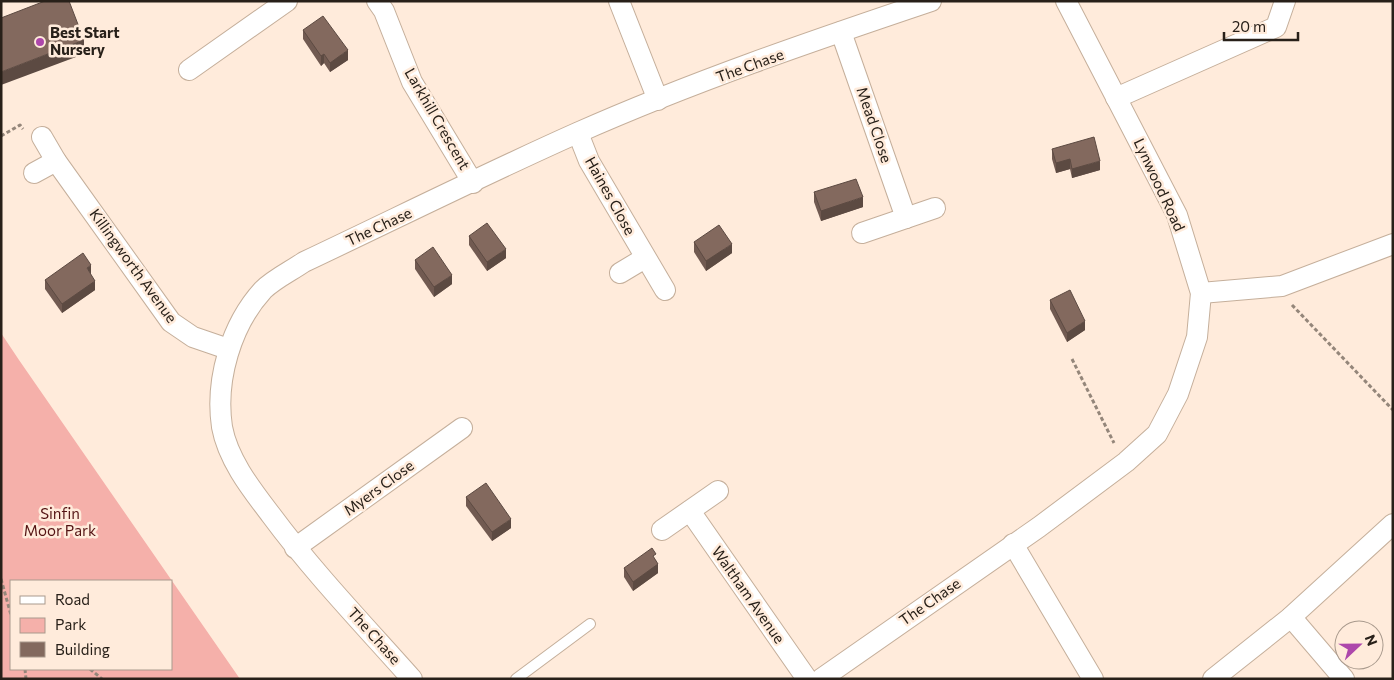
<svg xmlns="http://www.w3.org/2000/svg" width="1394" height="680" viewBox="0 0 1394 680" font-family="Commissioner,sans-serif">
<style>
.green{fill:#f5b0aa;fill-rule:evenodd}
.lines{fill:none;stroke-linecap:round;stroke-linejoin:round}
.lane-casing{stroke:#c5af9b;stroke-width:12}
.street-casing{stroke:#c5af9b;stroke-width:22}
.path{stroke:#94867a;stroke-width:3;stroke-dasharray:4 2.5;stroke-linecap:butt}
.lane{stroke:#fff;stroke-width:10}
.street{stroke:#fff;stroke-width:20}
.wall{fill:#715a51}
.shaded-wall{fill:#5c4a42}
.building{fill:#83695e;stroke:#5c4a42}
.poi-dot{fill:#ad47ab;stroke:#ffebdb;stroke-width:2}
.labels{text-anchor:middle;stroke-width:5;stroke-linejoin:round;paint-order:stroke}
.poi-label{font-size:15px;font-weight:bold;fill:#282019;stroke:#ffebdb;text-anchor:start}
.street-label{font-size:15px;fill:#282019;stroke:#ffebdb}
.park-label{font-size:15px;fill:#541313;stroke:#ffebdb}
</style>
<rect width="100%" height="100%" fill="#ffebdb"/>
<path class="green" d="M 1,333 L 19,360 L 240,679 L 1,679 ZM 11,581 L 171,581 L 171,669 L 11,669 Z"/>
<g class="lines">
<defs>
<polyline id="lane" points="516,679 590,624"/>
<g id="street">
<polyline points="377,1 384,11 412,82 473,183"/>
<polyline points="619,1 658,100"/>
<polyline points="841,32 906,218"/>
<polyline points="189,70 287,1"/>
<polyline points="1116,98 1276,27 1285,1"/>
<polyline points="578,133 589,161 665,290"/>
<polyline points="42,137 56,161 171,322 193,337 228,349"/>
<polyline points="34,173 56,161"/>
<polyline points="862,233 935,208"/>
<polyline points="620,273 645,258"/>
<polyline points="1201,293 1282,286 1393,244"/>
<polyline points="690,511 807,679"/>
<polyline points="662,530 718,491"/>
<polyline points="1013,544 1093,679"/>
<polyline points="295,548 462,428"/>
<polyline points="1291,617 1344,679"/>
<path d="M 412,679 C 364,625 314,573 271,515 C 252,490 228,460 222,427 C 215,380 231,325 263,290 C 274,279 291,271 304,262 C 395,219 485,174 577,133 C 692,82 812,41 931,1"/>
<polyline points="821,679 1039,527 1126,462 1157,434 1178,394 1197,337 1201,293 1177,215 1066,1"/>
<polyline points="1213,679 1291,617 1393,524"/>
</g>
</defs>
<use href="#lane" class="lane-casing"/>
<use href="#street" class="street-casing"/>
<g class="path">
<polyline points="1,136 20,125 23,129"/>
<polyline points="1292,305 1393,410"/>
<polyline points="1072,359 1114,443"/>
<polyline points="1,579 11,615"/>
<polyline points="25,669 26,679"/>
<polyline points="90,669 102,679"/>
</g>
<use href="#lane" class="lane"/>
<use href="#street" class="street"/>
</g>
<g class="wall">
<polygon points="303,30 348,60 330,72 324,63 321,66 303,39"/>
<polygon points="1052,149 1100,170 1072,178 1070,169 1056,173 1052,159"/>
<polygon points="814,192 863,207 821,221 814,202"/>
<polygon points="469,236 506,258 487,271 469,245"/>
<polygon points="694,242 732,253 706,271 694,252"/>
<polygon points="415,260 452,284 434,297 415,269"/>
<polygon points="91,275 95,290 62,313 45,289 45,280"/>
<polygon points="1050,300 1085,330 1067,342 1050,309"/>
<polygon points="466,497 511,528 492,541 466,506"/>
<polygon points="656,560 658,573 633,591 624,577 624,568"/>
</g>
<g class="shaded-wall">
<polygon points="84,40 84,54 1,85 1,72"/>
<polygon points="348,50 348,60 330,72 330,63"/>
<polygon points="324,54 324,63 321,66 321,56"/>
<polygon points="1070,159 1070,169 1056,173 1056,163"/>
<polygon points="1100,161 1100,170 1072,178 1072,169"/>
<polygon points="863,197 863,207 821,221 821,211"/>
<polygon points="732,244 732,253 706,271 706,261"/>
<polygon points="506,249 506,258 487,271 487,262"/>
<polygon points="91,265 91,275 87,268"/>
<polygon points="452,275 452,284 434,297 434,287"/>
<polygon points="95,281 95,290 62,313 62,304"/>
<polygon points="1085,321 1085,330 1067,342 1067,333"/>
<polygon points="511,519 511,528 492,541 492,532"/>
<polygon points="658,564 658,573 633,591 633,582"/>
</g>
<g class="building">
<polygon points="45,1 69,1 84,40 1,72 1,18"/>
<polygon points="323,16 348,50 330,63 324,54 321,56 303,30"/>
<polygon points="1094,137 1100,161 1072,169 1070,159 1056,163 1052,149"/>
<polygon points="856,179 863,197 821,211 814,192"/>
<polygon points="487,223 506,249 487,262 469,236"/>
<polygon points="719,225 732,244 706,261 694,242"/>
<polygon points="433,247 452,275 434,287 415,260"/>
<polygon points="83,253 91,265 87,268 95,281 62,304 45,280"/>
<polygon points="1070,290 1085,321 1067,333 1050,300"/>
<polygon points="486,483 511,519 492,532 466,497"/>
<polygon points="652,548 656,554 653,556 658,564 633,582 624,568"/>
</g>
<circle class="poi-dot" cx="40" cy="42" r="5"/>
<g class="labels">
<g class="poi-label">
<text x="50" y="38">Best Start<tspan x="50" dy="17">Nursery</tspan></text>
</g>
<g class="street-label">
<text transform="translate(750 66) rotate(-20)" y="5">The Chase</text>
<text transform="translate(437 119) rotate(60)" y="5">Larkhill Crescent</text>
<text transform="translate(874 125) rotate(71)" y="5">Mead Close</text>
<text transform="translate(1159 185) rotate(65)" y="5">Lynwood Road</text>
<text transform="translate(610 196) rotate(61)" y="5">Haines Close</text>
<text transform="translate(379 227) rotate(-25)" y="5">The Chase</text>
<text transform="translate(133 266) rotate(54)" y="5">Killingworth Avenue</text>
<text transform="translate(379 488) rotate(-36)" y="5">Myers Close</text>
<text transform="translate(748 595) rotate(55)" y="5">Waltham Avenue</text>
<text transform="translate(930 602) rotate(-35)" y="5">The Chase</text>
<text transform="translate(374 636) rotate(48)" y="5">The Chase</text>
</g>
<g class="park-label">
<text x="60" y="519">Sinfin<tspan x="60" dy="17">Moor Park</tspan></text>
</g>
</g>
<rect width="1394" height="680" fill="none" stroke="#282019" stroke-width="5"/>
<rect x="10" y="580" width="162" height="90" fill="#ffebdb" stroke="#a99a8d"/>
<rect x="20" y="596" width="25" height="8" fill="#ffffff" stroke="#a99a8d"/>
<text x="55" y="605" font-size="15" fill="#282019">Road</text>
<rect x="20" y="618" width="25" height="15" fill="#f5b0aa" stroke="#a99a8d"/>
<text x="55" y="630" font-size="15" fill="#282019">Park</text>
<rect x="20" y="642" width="25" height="15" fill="#83695e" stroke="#a99a8d"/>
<text x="55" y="655" font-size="15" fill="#282019">Building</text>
<g transform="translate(1359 645) rotate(68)"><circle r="24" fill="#ffebdb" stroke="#a99a8d"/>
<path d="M0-4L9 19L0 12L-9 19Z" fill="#ad47ab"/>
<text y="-8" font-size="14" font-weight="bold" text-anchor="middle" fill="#282019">N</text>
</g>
<path d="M1224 32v8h74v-8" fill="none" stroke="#282019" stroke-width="2.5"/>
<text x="1232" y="32" font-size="15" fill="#282019" stroke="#ffebdb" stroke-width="4" paint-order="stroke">20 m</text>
</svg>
